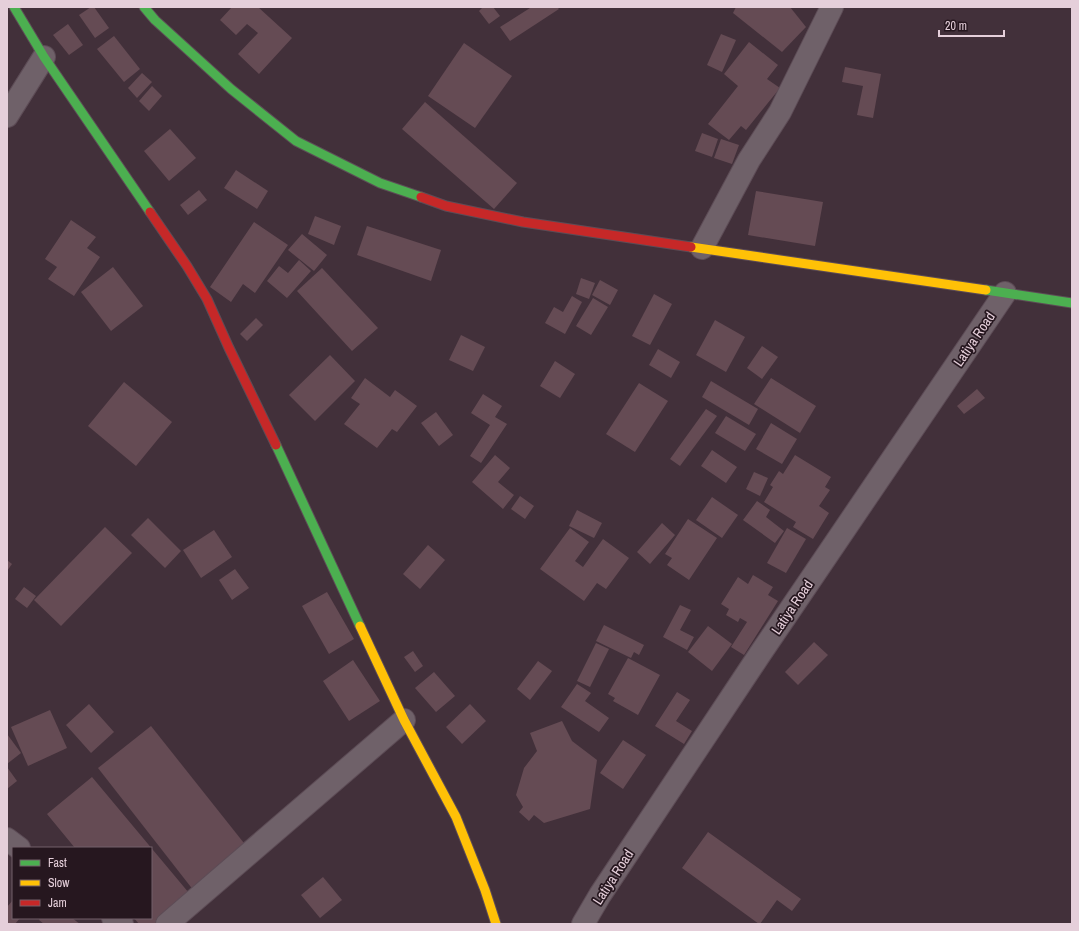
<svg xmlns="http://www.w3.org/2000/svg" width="1079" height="931" viewBox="0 0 1079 931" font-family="'Archivo Narrow',sans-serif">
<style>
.building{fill:#654b54}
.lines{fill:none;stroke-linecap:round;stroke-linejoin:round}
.street-casing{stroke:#5d4c56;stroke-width:24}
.fast-casing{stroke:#5d4c56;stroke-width:11}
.slow-casing{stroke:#5d4c56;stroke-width:11}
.jam-casing{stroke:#5d4c56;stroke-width:11}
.street{stroke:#6f6169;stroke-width:22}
.fast{stroke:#4caf50;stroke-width:9}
.slow{stroke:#ffc107;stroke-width:9}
.jam{stroke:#c62828;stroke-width:9}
.labels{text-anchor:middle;stroke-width:3.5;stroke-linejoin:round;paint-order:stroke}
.street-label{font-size:14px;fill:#e5cfda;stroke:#26171f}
</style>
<rect width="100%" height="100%" fill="#42303a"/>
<g class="building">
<polygon points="91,7 94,7 109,28 95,38 79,15"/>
<polygon points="232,7 258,7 292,38 259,74 238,54 258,33 247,24 236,35 220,20"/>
<polygon points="483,7 493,7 500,16 489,24 479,11"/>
<polygon points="529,7 557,7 559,9 510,41 500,27 530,8"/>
<polygon points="736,7 790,7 806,27 782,52 733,13"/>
<polygon points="68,24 83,45 69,55 53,35"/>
<polygon points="721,34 736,40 722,72 707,65"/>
<polygon points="114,36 140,69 124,82 97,49"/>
<polygon points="749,42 778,65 767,79 780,88 746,130 741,126 729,140 708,124 738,86 724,74"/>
<polygon points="464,43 512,76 475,128 428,96"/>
<polygon points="845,67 881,74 873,118 857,115 863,86 842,82"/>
<polygon points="142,73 152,82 137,98 128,88"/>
<polygon points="152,86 162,96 149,111 139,101"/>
<polygon points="425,102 517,183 494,209 402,129"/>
<polygon points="170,129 196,158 169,181 144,151"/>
<polygon points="702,133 718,139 712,157 695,151"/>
<polygon points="721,139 739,145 732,164 714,158"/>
<polygon points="236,170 268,191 257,209 224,188"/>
<polygon points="199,190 207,200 188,215 180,205"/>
<polygon points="756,191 823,202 815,246 748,235"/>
<polygon points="315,216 341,226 334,245 308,234"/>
<polygon points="71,220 96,237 87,248 100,257 74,296 48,279 57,267 45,259"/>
<polygon points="254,222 288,245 255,293 243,284 231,302 210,287"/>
<polygon points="367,226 441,250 431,281 357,255"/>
<polygon points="302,234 327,255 314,271 288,250"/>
<polygon points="299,260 311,271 287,298 267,281 279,266 288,273"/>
<polygon points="113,267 143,306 111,331 81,292"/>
<polygon points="322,268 378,328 352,351 297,291"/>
<polygon points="581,278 595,283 589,299 576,294"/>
<polygon points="600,280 618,290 610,305 592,295"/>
<polygon points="654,294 672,304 650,345 632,336"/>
<polygon points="572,296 582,302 565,334 545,323 554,307 563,312"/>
<polygon points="593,298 608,307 591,335 576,326"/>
<polygon points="256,318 263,325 247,341 240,334"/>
<polygon points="715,320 745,337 726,372 696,355"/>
<polygon points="461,335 485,347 473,371 449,360"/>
<polygon points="762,346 778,357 762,379 747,368"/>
<polygon points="658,349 680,362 671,378 649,365"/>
<polygon points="330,355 355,381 315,421 289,395"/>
<polygon points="555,361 575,374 560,398 540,386"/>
<polygon points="365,378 390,397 395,390 417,406 397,432 392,429 377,448 344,424 360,404 351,398"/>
<polygon points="771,378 816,406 800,433 754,404"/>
<polygon points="711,381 758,409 749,425 702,397"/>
<polygon points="124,382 172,422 136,466 88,426"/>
<polygon points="639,383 668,401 635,452 606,434"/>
<polygon points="977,389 985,398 964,414 957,406"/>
<polygon points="483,394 502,406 495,417 507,424 481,463 470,456 490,425 471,413"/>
<polygon points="706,409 717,416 680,466 670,459"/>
<polygon points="436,412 453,435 439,446 421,423"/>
<polygon points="726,416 756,434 745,451 715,433"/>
<polygon points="771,423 797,439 782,464 756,449"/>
<polygon points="712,450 737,467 726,483 701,466"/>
<polygon points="495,455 510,468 498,482 514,495 503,509 472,482"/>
<polygon points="795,455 831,477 825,487 830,490 819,506 829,513 813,539 793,527 796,522 764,502 773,487 770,485 779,471 783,474"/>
<polygon points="754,472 768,478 760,496 746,489"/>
<polygon points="520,496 534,506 525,519 511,509"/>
<polygon points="712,497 738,515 722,538 696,520"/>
<polygon points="757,501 770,510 766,517 784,531 775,543 743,520"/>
<polygon points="577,510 602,523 594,538 569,526"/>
<polygon points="148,518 181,551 165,568 131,535"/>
<polygon points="688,519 717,538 689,580 667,565 672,558 665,554"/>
<polygon points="662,523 675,535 650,564 637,552"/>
<polygon points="105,527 132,553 61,626 34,600"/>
<polygon points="570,528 589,542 575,561 583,567 603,539 629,558 606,589 597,583 584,601 540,569"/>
<polygon points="787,528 806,539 786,573 767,563"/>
<polygon points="214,530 232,557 201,578 183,550"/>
<polygon points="428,545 445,560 420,589 403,574"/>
<polygon points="7,560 12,564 7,571"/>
<polygon points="235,569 249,588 232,600 219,580"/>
<polygon points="753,575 773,587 768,595 778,601 744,655 731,647 747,622 740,618 738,622 726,615 729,609 721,604 738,577 748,584"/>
<polygon points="24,587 36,596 27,608 15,599"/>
<polygon points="327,592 354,639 329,654 302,606"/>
<polygon points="680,605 691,610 680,630 694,637 687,650 663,637"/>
<polygon points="604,625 644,645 639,655 634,652 631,658 596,641"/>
<polygon points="708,626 732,644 712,671 688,652"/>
<polygon points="814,642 828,655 798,685 785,672"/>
<polygon points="596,643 609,649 590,687 577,681"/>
<polygon points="413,651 423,666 415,672 404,657"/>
<polygon points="628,658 660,675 638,715 613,701 615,698 608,694"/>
<polygon points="353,660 380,701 349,721 323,681"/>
<polygon points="538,661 552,671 530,700 517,689"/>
<polygon points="434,672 455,696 436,712 415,688"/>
<polygon points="577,684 591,693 585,701 609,718 599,732 561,707"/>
<polygon points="677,692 690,700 676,721 692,731 684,744 655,726"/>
<polygon points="89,704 114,732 91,753 66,725"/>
<polygon points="470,704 486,721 462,744 446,727"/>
<polygon points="50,710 67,748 28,766 11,727"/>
<polygon points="562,721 572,741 597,760 590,809 544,823 534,815 529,821 519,812 523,807 516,795 524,768 537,751 530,733"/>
<polygon points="151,726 255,857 201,900 98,768"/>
<polygon points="7,734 21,753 7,764"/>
<polygon points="623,740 646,755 623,789 600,773"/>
<polygon points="7,767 17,781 7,789"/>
<polygon points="92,777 199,905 177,924 139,924 134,918 151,918 151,848 75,848 47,814"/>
<polygon points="708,832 801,899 792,911 777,900 760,924 759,924 682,868"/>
<polygon points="323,877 342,900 320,918 301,895"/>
<polygon points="13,900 13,918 20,918 15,924 7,924 7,907"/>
<polygon points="40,918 72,918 80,924 44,924 39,920"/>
</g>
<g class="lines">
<defs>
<g id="street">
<polyline points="7,116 44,57"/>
<polyline points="702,248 749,160 780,112 832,7"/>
<polyline points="7,839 19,848"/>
<polyline points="113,918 122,924"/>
<polyline points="167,924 404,720"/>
<polyline points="583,924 600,895 760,654 1005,293"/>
</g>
<g id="fast">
<polyline points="14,7 44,57 150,212"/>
<polyline points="144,7 155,20 231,89 296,141 380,183 421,197"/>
<polyline points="986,290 1072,303"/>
<polyline points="276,445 360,626"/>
</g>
<g id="slow">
<polyline points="691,247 986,290"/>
<polyline points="360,626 404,720 456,817 485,890 496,924"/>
</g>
<g id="jam">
<polyline points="421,197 446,206 523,222 691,247"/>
<polyline points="150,212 187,266 207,299 229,348 276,445"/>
</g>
</defs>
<use href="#street" class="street-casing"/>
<use href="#fast" class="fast-casing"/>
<use href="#slow" class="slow-casing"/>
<use href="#jam" class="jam-casing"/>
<use href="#street" class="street"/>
<use href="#fast" class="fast"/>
<use href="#slow" class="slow"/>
<use href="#jam" class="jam"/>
</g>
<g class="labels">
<g class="street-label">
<text transform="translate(974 339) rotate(-56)" y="5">Latiya Road</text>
<text transform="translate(792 607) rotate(-56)" y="5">Latiya Road</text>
<text transform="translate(613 877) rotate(-57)" y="5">Latiya Road</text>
</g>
</g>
<rect width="1079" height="931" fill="none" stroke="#e5cfda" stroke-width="16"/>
<rect x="12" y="847" width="140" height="72" fill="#26171f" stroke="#72616a"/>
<rect x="20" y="860" width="20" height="6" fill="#4caf50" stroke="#72616a"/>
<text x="48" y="867" font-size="12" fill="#e5cfda">Fast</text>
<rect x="20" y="880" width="20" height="6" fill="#ffc107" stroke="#72616a"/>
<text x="48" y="887" font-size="12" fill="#e5cfda">Slow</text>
<rect x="20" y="900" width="20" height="6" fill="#c62828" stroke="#72616a"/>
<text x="48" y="907" font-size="12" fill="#e5cfda">Jam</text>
<path d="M939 30v6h65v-6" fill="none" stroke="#e5cfda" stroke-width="2"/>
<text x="945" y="30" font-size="12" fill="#e5cfda" stroke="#26171f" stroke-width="3" paint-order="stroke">20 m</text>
</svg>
